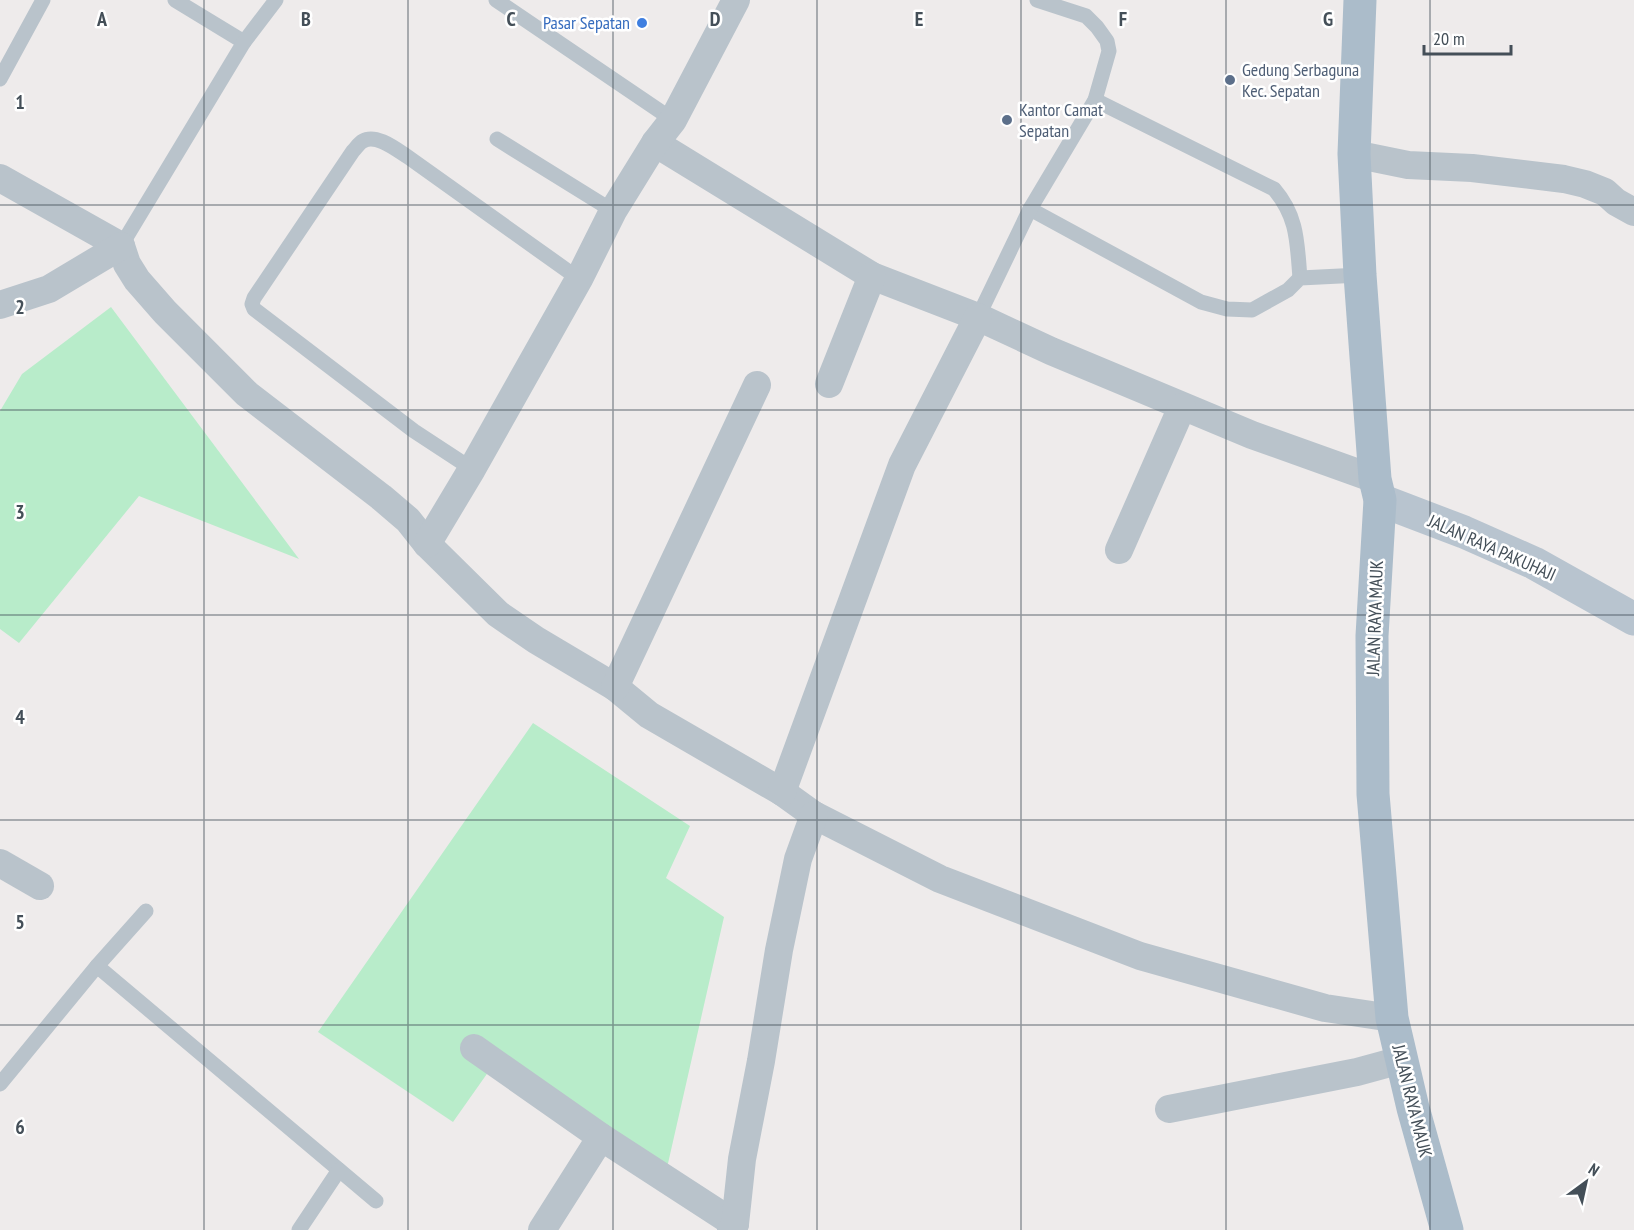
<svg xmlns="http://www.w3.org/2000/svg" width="1634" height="1230" viewBox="0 0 1634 1230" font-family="'PT Sans Narrow',sans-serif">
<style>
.green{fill:#b8ecca}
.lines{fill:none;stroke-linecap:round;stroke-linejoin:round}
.lane{stroke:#b9c3cb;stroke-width:15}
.street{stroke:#b9c3cb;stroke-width:28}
.secondary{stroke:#b8c4cf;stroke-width:33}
.primary{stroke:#abbcca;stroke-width:33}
.grid{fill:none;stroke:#444f58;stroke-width:1.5;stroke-opacity:0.55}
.shop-dot{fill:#3f7fe0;stroke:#fff;stroke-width:2}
.service-dot{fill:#5c6f8a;stroke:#fff;stroke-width:2}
.labels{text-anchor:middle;stroke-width:5;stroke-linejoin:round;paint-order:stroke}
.shop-label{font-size:18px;fill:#366cbe;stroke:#fff;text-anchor:end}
.service-label{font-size:18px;fill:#4e5e75;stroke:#fff;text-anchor:start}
.street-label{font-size:18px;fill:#444f58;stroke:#fff}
.grid-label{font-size:20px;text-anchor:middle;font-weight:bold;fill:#444f58;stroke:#fff;stroke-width:5;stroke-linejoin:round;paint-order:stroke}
</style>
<rect width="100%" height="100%" fill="#eeebeb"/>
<g class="green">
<polygon points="111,307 299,559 139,496 19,643 0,629 0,411 22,374"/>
<polygon points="533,723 690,826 666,878 724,917 664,1181 496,1061 453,1122 318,1032"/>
</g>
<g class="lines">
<g class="lane">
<polyline points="175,0 244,42"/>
<polyline points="496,0 673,120"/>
<polyline points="0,79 43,0"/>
<path d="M 1095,100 L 1274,189 C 1298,217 1297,243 1300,278"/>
<polyline points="497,139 613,211"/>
<polyline points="1030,209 1201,302 1227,309 1252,310 1288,290 1300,278 1360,275"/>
<polyline points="121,246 244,42 276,0"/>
<polyline points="978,317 1030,209 1095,100 1109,51 1107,41 1097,27 1086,16 1037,0"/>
<path d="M 472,469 L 414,431 L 254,309 L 252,304 L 254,298 L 353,151 C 356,148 359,143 363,141 C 376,133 397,150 408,157 L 579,279"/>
<polyline points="97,966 376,1201"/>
<polyline points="0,1084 97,966 146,911"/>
<polyline points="299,1230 339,1170"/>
</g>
<g class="street">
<polyline points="655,143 872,276 978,317 1051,351 1252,435 1375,479"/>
<polyline points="1354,154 1408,165 1472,168 1564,179 1585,184 1605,192 1616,202 1634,212"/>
<polyline points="0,178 121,246 127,264 137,280 165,312 247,394 381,497 408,520 427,544 498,614 536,640 615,687 649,715 782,792 814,815 940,879 1140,956 1325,1008 1392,1018"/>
<polyline points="0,305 49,289 121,246"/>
<polyline points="829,384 872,276"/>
<polyline points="427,544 472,469 579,279 613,211 655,143 673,120 736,0"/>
<polyline points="1119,550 1182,407"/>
<polyline points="615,687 757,385"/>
<polyline points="782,792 902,465 978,317"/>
<polyline points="0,863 40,886"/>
<polyline points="474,1048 601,1137 735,1224"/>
<polyline points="1169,1109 1357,1072 1401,1060"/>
<polyline points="542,1230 601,1137"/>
<polyline points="731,1230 735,1224 742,1159 761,1061 779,950 798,859 814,815"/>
</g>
<polyline class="secondary" points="1380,500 1464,532 1534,563 1634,619"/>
<polyline class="primary" points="1360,0 1354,154 1360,275 1375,479 1380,500 1372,636 1373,794 1392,1018 1413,1108 1447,1230"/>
</g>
<path class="grid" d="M 204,0 L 204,1230M 408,0 L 408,1230M 613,0 L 613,1230M 817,0 L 817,1230M 1021,0 L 1021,1230M 1226,0 L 1226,1230M 1430,0 L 1430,1230M 0,205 L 1634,205M 0,410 L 1634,410M 0,615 L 1634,615M 0,820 L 1634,820M 0,1025 L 1634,1025"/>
<circle class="shop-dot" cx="642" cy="23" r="6"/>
<g class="service-dot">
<circle cx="1230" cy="80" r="6"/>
<circle cx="1007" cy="120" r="6"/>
</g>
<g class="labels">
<g class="shop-label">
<text x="630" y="29">Pasar Sepatan</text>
</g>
<g class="service-label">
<text x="1242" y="76">Gedung Serbaguna<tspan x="1242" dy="21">Kec. Sepatan</tspan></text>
<text x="1019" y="116">Kantor Camat<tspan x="1019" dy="21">Sepatan</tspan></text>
</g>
<g class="street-label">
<text transform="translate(1492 548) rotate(24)" y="6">JALAN RAYA PAKUHAJI</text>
<text transform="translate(1375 618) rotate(-88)" y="6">JALAN RAYA MAUK</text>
<text transform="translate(1412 1101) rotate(76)" y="6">JALAN RAYA MAUK</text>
</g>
</g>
<g class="grid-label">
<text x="102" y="26">A</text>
<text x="306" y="26">B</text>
<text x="511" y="26">C</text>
<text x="715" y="26">D</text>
<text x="919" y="26">E</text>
<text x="1123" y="26">F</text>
<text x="1328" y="26">G</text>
<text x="20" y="109">1</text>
<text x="20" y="314">2</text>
<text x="20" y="519">3</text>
<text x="20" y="724">4</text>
<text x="20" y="929">5</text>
<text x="20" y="1134">6</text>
</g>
<g transform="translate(1586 1182) rotate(33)" stroke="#ffffff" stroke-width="4.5" paint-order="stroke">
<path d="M0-4.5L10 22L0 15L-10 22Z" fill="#444f58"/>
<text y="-9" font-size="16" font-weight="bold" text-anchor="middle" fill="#444f58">N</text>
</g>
<path d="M1424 45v9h87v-9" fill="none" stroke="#444f58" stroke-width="3"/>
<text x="1433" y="45" font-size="18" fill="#444f58" stroke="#ffffff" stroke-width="4.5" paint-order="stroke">20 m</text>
</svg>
